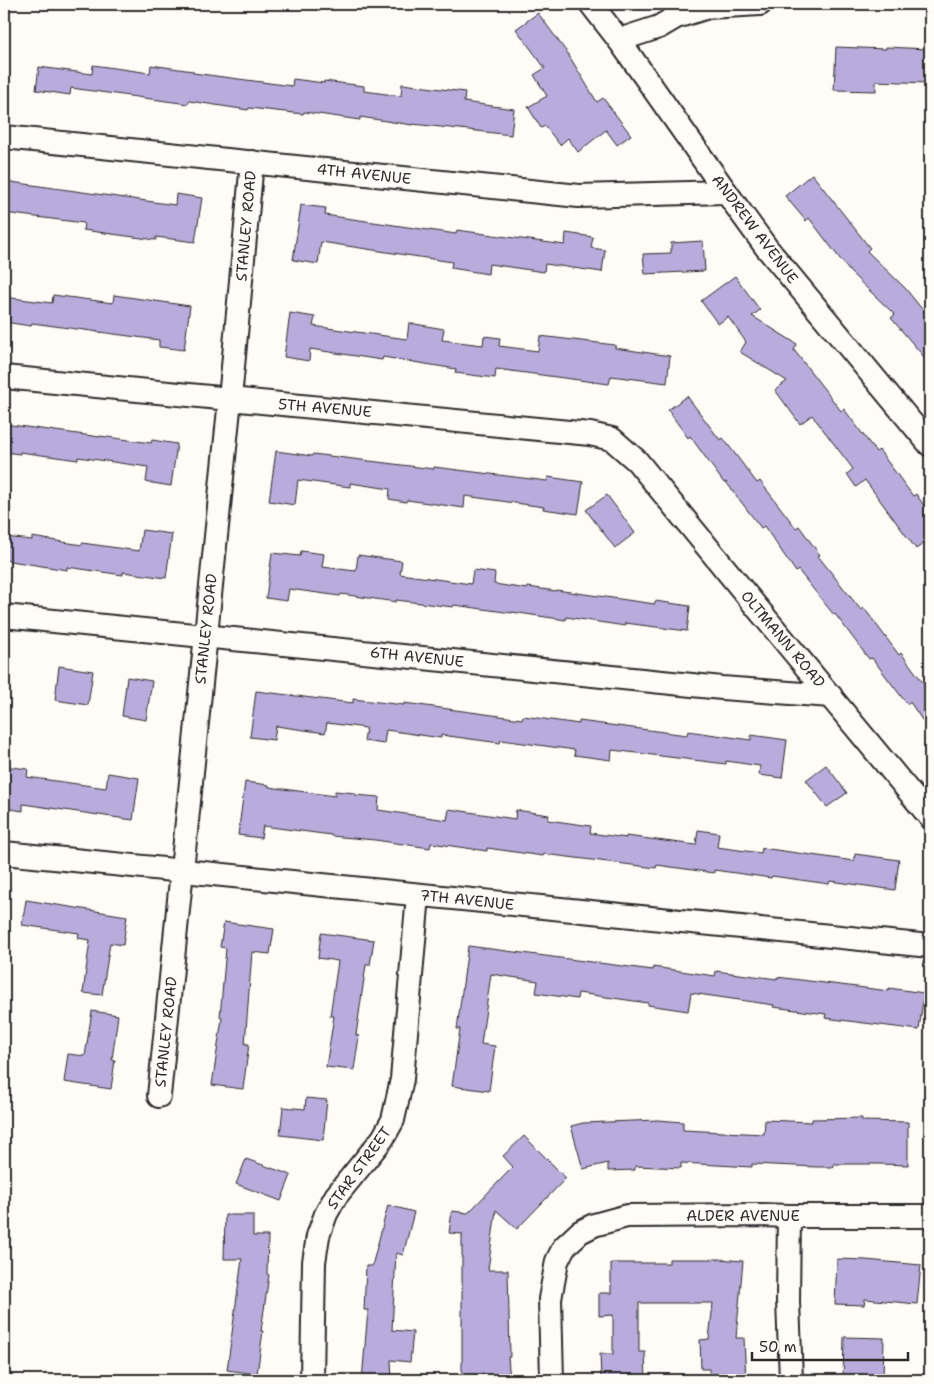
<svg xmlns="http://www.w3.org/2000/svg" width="934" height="1384" viewBox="0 0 934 1384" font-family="'Shantell Sans',sans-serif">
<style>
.building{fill:#b9abdb;stroke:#2b2b2b}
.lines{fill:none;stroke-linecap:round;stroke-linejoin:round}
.minor-casing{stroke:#2b2b2b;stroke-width:26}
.minor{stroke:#fdfcf7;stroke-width:22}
.labels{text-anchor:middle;stroke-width:4.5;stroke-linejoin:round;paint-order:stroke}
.street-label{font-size:15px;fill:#2b2b2b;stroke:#fdfcf7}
</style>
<rect width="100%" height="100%" fill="#fdfcf7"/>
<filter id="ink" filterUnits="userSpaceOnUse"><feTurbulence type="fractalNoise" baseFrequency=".02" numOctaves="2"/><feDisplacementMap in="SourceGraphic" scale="10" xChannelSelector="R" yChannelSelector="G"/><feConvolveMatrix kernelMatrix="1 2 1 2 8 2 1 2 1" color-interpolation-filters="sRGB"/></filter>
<g filter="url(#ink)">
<g class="building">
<polygon points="538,13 568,54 597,102 603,98 631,135 617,145 606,130 578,152 568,138 560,145 545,126 541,128 528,107 547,96 534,75 545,68 516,29"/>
<polygon points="836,47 886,49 886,47 928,49 927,83 876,81 876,91 834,90"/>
<polygon points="93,65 150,73 151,65 193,71 193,73 292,86 293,79 324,83 324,81 364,86 364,91 401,96 402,84 465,92 464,102 514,109 511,135 460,129 412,124 412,125 360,117 360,120 304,112 303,114 249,108 248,110 189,101 188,104 71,88 70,95 36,90 39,67 92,74"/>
<polygon points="812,174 870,248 867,251 905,288 930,319 930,364 891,318 895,315 850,272 809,218 806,221 785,196"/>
<polygon points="4,181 175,205 176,194 202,198 195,242 156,237 156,240 83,230 84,223 4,213"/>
<polygon points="301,205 326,208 325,215 456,234 457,230 565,245 566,233 593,237 591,248 605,250 602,272 545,264 544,272 489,264 488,274 451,268 452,262 321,242 318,264 293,260"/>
<polygon points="703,241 705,271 645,274 643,254 671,253 671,243"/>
<polygon points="735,276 760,310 752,316 797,344 794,350 841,411 844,409 876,452 879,450 913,496 916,494 930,514 930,539 916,549 865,480 856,487 847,474 853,469 812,415 800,424 775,390 787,381 740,352 746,342 728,317 718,324 701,301"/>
<polygon points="53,295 113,303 114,295 190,306 184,350 159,347 159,340 32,323 31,326 4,322 4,297 52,303"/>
<polygon points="290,313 315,317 313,326 407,339 409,323 444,329 442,340 483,345 484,336 500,338 499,346 538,351 540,336 615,345 615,348 670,356 667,383 611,376 609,384 496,369 495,378 455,373 456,369 383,357 382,360 310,349 309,361 284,357"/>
<polygon points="687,396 720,440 723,438 757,483 760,481 796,528 799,526 820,555 818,556 861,610 864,608 899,655 901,653 930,692 930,732 910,702 907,704 872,658 869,659 835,614 834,615 798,570 796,572 764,526 761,528 726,482 724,483 690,436 688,438 668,410"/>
<polygon points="4,424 100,437 100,436 151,443 152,440 177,444 171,486 146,482 148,467 78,457 78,460 20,452 20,454 4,452"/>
<polygon points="276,451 312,456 313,454 434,469 434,467 547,481 548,477 583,482 578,514 543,509 544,507 465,496 464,508 407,500 406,502 389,499 390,489 350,483 350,487 298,480 295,505 269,501"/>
<polygon points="607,495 635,533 615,548 586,510"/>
<polygon points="142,530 172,534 166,578 123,572 123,575 67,567 67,570 4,560 4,537 32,540 32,537 82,545 82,543 139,551"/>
<polygon points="301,551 324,554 322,567 356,571 358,555 402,561 400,574 471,584 473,570 495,573 494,584 527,589 528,587 556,591 556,590 655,604 655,601 690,606 687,631 625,623 625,626 566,617 566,620 512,612 512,613 454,605 453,607 396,600 396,602 341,594 340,596 289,589 287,601 266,598 272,553 300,556"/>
<polygon points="59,666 93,671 88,705 55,700"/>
<polygon points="127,677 152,681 146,720 122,716"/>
<polygon points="256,691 353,703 353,699 404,705 404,703 522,719 523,716 579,724 579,721 687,735 688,731 751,740 751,735 787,740 782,778 759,775 760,766 726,761 726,764 612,750 611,760 574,755 575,750 501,740 500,743 441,735 441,738 386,730 384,744 364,741 366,728 327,723 325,733 276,726 274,740 250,737"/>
<polygon points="826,765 847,793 827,807 806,780"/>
<polygon points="4,766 28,769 27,777 106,788 108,773 139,778 133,820 23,804 23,811 4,808"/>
<polygon points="245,782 269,785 269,787 335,796 335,791 355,793 355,795 379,797 378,810 447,820 449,809 515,819 516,810 549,815 548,820 591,826 590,833 626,838 626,836 696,845 698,830 719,833 717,847 761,853 762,848 854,861 855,854 899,860 895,890 830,881 829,884 772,876 771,878 714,870 714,873 657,865 656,868 544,854 543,856 487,848 487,851 431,843 430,848 375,840 331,836 331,835 263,826 261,838 238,835"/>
<polygon points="26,900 127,916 123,945 110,943 102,995 83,993 90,940 78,938 79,933 22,925"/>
<polygon points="224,922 274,929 270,954 252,952 245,1044 249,1044 243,1089 212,1085 222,1018 220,1017 226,948 220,947"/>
<polygon points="321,933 374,940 370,965 366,965 356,1035 359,1036 354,1070 326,1067 334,1016 330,1016 338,961 318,958"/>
<polygon points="468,946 653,970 653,967 715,976 716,971 777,979 777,977 889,991 889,988 924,993 919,1030 825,1018 826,1014 773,1007 774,1005 691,993 688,1011 648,1005 648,1003 578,993 577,999 536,993 538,981 491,974 481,1044 495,1046 489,1091 452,1086 460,1029 457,1029"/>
<polygon points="92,1011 118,1015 112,1060 115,1060 111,1089 64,1082 68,1054 85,1056"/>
<polygon points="306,1098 327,1100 323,1140 280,1135 283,1107 305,1109"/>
<polygon points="862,1118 862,1121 908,1122 908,1165 879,1164 833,1164 834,1167 817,1167 752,1164 752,1167 681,1163 681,1168 635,1166 635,1170 608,1171 608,1163 583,1169 571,1126 583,1123 658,1120 683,1122 683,1130 764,1134 765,1120 812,1122 812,1119"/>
<polygon points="524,1136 566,1178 517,1229 496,1210 488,1270 508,1270 510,1357 508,1357 510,1380 462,1380 462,1234 449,1233 452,1211 468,1213 513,1167 503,1156"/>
<polygon points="246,1159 291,1175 281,1201 236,1184"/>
<polygon points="388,1205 414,1212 403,1255 396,1253 392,1330 413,1332 410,1362 391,1360 392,1380 362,1380 368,1310 364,1310 366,1266 372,1266"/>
<polygon points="225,1215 253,1215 253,1236 268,1236 267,1274 269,1275 261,1331 263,1331 257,1374 227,1370 242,1259 224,1259"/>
<polygon points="669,1259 719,1259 743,1261 736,1338 744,1338 746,1380 710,1380 709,1369 701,1369 700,1340 709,1339 713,1303 639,1303 639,1352 645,1352 646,1380 601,1380 600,1354 613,1354 613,1315 599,1316 599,1293 611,1293 611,1263 669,1263"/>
<polygon points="837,1259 866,1260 921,1265 917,1304 865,1299 864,1305 835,1304"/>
<polygon points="844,1337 884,1338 883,1380 843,1380"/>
</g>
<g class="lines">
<defs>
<g id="minor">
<polyline points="591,4 619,40 726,192 766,247 930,445"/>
<polyline points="619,40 659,27 676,17 708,7 760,4"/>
<polyline points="4,137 579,196 726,192"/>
<polyline points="4,377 590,434 612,439 637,461 754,604 930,817"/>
<polyline points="4,616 722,688 831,696"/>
<polyline points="4,853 930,946"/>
<polyline points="159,1096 230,399 252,162"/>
<polyline points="789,1216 788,1301 791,1380"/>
<polyline points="312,1380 314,1262 318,1236 326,1214 336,1196 383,1138 393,1120 402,1079 418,895"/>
<polyline points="552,1380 550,1299 557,1261 564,1247 580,1232 594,1225 627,1216 761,1215 789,1216 930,1216"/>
</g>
</defs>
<use href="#minor" class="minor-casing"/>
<use href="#minor" class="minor"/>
</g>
</g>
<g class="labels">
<g class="street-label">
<text transform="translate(364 174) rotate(6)" y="5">4TH AVENUE</text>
<text transform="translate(246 226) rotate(-85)" y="5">STANLEY ROAD</text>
<text transform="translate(755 229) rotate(53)" y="5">ANDREW AVENUE</text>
<text transform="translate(325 408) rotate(5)" y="5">5TH AVENUE</text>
<text transform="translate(206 629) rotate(-84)" y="5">STANLEY ROAD</text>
<text transform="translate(783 639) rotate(50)" y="5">OLTMANN ROAD</text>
<text transform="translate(417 657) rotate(6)" y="5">6TH AVENUE</text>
<text transform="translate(467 900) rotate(6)" y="5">7TH AVENUE</text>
<text transform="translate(166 1032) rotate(-84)" y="5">STANLEY ROAD</text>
<text transform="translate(359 1168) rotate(-54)" y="5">STAR STREET</text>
<text x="743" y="1221">ALDER AVENUE</text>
</g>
</g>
<rect width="934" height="1384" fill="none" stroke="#fdfcf7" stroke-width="20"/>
<rect x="10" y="10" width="914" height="1364" fill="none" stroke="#2b2b2b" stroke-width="2" filter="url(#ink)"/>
<path d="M752 1352v8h156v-8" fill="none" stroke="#2b2b2b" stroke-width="2.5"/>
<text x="759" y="1352" font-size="15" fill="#2b2b2b" stroke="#fdfcf7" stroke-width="4" paint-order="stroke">50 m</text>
</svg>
